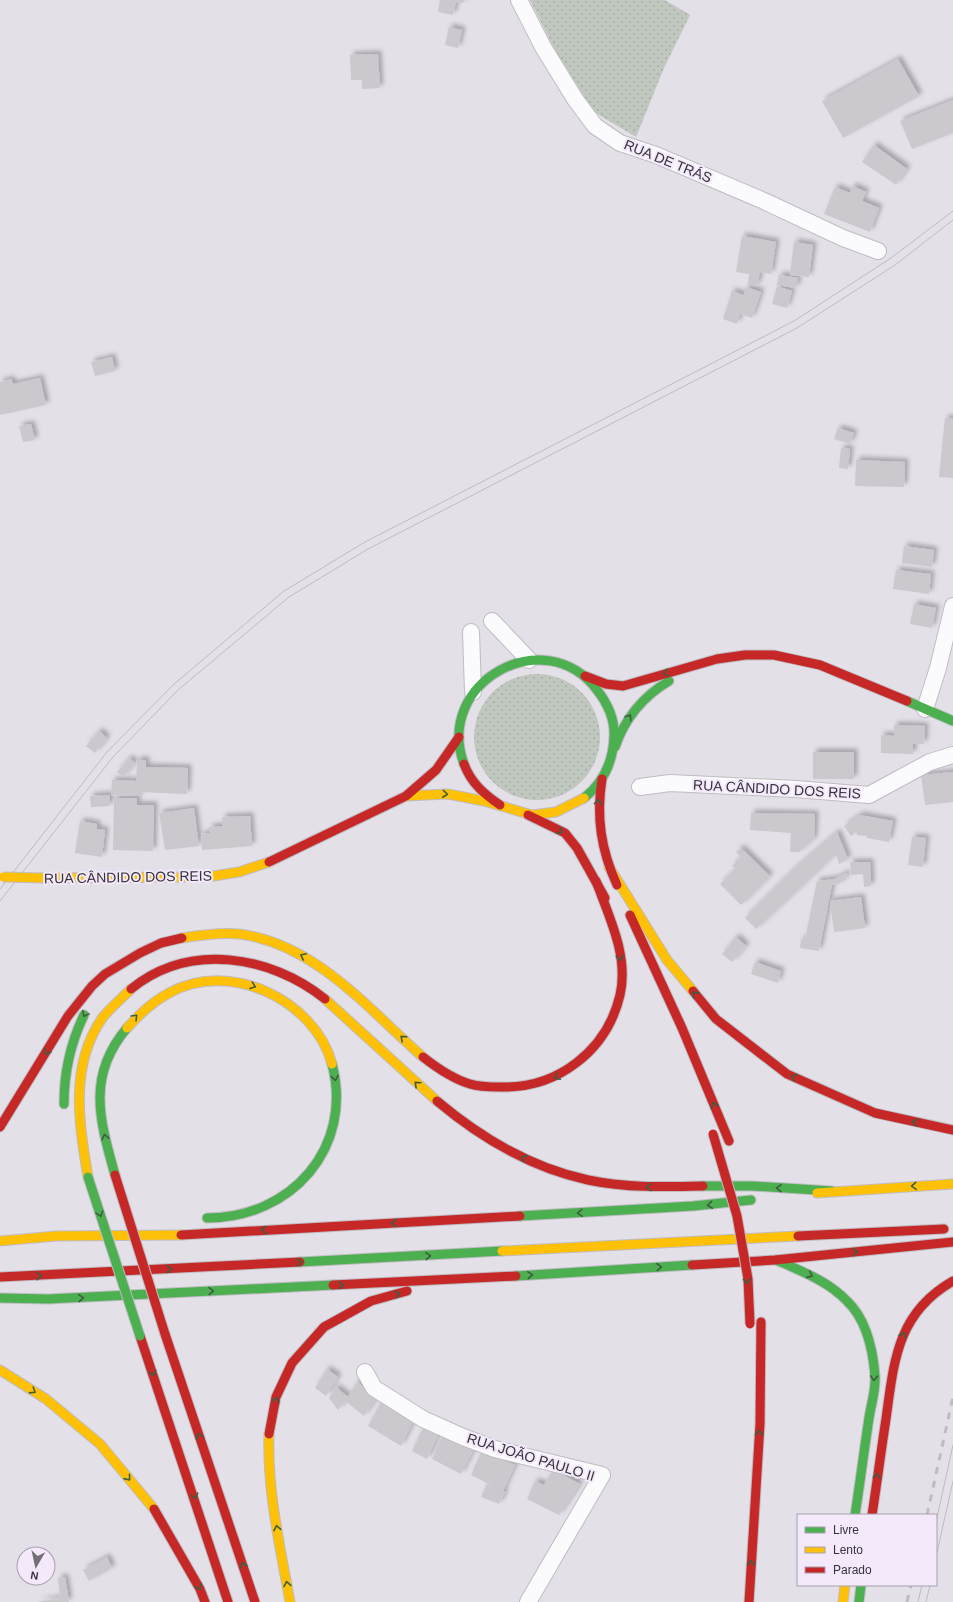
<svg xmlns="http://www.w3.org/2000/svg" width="953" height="1602" viewBox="0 0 953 1602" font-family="Arial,sans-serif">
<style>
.grass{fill:url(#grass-dots)}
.building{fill:#cbc8ce;filter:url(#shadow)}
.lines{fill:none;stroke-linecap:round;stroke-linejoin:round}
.street-casing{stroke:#bfbcc2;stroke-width:18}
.fast-casing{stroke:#bfbcc2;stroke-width:11}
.slow-casing{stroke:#bfbcc2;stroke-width:11}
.jam-casing{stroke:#bfbcc2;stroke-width:11}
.street{stroke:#fbfafc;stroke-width:16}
.fast{stroke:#4caf50;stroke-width:9}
.slow{stroke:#ffc107;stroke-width:9}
.jam{stroke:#c62828;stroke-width:9}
.tram{stroke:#bebcbe;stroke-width:1}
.rail{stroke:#bebcbe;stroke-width:3;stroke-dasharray:7 7;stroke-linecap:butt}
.fast-bridge-casing{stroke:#bfbcc2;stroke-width:11;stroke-linecap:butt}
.slow-bridge-casing{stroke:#bfbcc2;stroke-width:11;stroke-linecap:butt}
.jam-bridge-casing{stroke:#bfbcc2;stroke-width:11;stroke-linecap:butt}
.fast-bridge{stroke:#4caf50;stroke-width:9}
.slow-bridge{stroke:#ffc107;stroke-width:9}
.jam-bridge{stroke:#c62828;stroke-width:9}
.oneway{stroke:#3e5e41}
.labels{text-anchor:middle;stroke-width:4;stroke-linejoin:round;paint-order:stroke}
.street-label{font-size:14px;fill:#363339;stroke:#f3e9fa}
</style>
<defs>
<pattern id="grass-dots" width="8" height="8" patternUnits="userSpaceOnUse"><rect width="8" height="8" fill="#c0c7bf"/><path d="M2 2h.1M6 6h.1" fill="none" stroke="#a6aba5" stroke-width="1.8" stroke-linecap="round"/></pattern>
<filter id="shadow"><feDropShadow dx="3.5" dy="-3.5" stdDeviation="2" flood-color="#0004"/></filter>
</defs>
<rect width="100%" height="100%" fill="#e4e0e8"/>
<g class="grass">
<polygon points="530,0 665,0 690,15 664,68 636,137 594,112 555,50"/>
<circle cx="537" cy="737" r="63"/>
</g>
<g class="building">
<polygon points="440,0 464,0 463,3 456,2 453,15 438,12"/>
<polygon points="449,27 462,30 458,48 445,45"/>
<polygon points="378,54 380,88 362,89 362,80 351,80 350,55"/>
<polygon points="898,59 919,96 843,138 822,101"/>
<polygon points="953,100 953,133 912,149 900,121"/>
<polygon points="874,145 907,169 896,185 862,162"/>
<polygon points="852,186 866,192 862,201 879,208 870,232 824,214 835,187 850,193"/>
<polygon points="742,236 776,242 771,274 760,272 757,286 748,284 749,274 736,272"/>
<polygon points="794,242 813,245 809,277 790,275"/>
<polygon points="779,275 798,278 796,288 777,285"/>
<polygon points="777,286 792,291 787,308 772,304"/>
<polygon points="746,287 761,292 752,318 740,314 737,324 723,319 732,291 744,295"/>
<polygon points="112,357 115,371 95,376 91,362"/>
<polygon points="40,378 46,405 0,415 0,382 11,379 13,384"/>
<polygon points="945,418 953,419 953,478 939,477"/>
<polygon points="31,424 35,440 23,442 19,426"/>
<polygon points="838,428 854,433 850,444 834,439"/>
<polygon points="841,448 850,449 848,469 839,468"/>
<polygon points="856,460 905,462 904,487 855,486"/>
<polygon points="904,546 934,550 932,567 902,563"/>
<polygon points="896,570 931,574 929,594 893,589"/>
<polygon points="914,604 936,608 932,628 910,624"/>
<polygon points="894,725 925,726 924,744 913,744 913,754 881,753 881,735 894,736"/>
<polygon points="99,731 107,738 95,753 86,746"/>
<rect x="813" y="752" width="41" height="27"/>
<polygon points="129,758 135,763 123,777 117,772"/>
<polygon points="137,760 146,760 146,767 188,768 187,794 141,792 141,796 111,795 112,780 136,781"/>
<polygon points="953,772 953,802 925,805 921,775"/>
<polygon points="110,795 110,806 91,807 90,796"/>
<polygon points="114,798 137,798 137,805 154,805 153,851 113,850"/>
<polygon points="194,808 199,846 165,850 159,813"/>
<polygon points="751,813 815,814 814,839 799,852 790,852 791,833 750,830"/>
<polygon points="860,815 893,821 889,842 867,838 867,836 857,835 857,831 851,836 844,826"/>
<polygon points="250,816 252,846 202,850 201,834 210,833 209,827 223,826 222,817"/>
<polygon points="80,821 97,824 97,829 105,830 102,857 75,853"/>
<polygon points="837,832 848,859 839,864 836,854 756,929 745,918 795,868"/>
<polygon points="912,837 926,838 923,867 908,865"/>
<polygon points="741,848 770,876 741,905 720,884 736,869 732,866 741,857 736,852"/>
<polygon points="850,862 870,862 871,886 864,887 863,874 851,875"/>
<polygon points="846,873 848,875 839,884 832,885 819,951 800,948 801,939 805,939 817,881 835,879"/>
<polygon points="861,897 865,928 834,932 830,901"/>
<polygon points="736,937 746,946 732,962 722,954"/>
<polygon points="755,962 781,971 778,983 751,974"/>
<polygon points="327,1369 338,1377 326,1396 315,1388"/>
<polygon points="357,1382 377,1397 364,1416 345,1401 338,1410 329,1398 336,1387 348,1397"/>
<polygon points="382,1401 413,1422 401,1446 368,1426"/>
<polygon points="424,1426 439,1433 427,1459 412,1451"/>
<polygon points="443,1434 474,1449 461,1474 432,1459"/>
<polygon points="482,1450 515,1465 503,1491 471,1475"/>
<polygon points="553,1470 580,1484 559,1515 527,1499 535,1481 544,1485"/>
<polygon points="487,1484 505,1492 499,1504 481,1497"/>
<polygon points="107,1557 112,1568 89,1581 83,1570"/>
<polygon points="65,1577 69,1602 36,1602 60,1598 58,1578"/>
</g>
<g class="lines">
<defs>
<g id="street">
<polyline points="519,0 543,47 575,99 595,126 620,143 656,155 764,201 843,238 878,251"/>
<polyline points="492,621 529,660"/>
<polyline points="471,632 473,692"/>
<polyline points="925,709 938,668 953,606"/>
<polyline points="640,787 670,783 796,789 869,795 930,762 953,755"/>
<polyline points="365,1372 374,1388 423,1419 463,1437 495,1449 602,1475 528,1602"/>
</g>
<g id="fast">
<polyline points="907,701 953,721"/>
<path d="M 615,747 C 625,718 642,697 669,681"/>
<path d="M 464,764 C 434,682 545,621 597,690 C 608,704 615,720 614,737 C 613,762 603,783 584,798"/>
<path d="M 64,1104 C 64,1071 70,1044 84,1015"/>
<path d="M 115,1175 C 100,1121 86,1076 127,1028"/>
<polyline points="703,1186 753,1186 832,1191"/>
<polyline points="520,1216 693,1206 751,1200"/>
<path d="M 207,1218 C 291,1218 354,1148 332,1064"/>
<path d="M 776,1260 C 801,1271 828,1281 847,1301 C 867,1320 873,1350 875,1376 C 876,1390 871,1405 869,1418 C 864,1451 860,1483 855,1515"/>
<polyline points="300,1262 502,1251"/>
<polyline points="516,1276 692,1265"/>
<polyline points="0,1298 48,1299 333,1285"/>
<polyline points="859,1602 861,1585"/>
</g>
<g id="slow">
<polyline points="406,796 448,794 484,801 532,815 556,812 584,798"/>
<polyline points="609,867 667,960 693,991"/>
<polyline points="44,878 207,877 239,872 269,862"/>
<path d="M 182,938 C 200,935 221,932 239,934 C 315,943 369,1010 423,1057"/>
<polyline points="325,999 437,1101"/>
<path d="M 127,1028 C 140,1014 152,1002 169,993 C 229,959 315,1000 332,1064"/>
<path d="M 88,1177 C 79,1123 69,1065 103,1017 C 111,1007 122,998 131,989"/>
<polyline points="817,1193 953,1184"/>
<polyline points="0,1241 56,1236 181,1235"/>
<polyline points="502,1251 798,1236"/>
<polyline points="0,1370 46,1399 100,1444 154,1509"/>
<path d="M 269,1434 C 267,1491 280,1546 290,1602"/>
<polyline points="843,1602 845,1585"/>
</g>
<g id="jam">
<polyline points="585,676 606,684 623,686 717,659 745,655 774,655 820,665 907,701"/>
<path d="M 464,764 C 471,783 484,794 500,805"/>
<path d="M 602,779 C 596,817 601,850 617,885"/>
<polyline points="528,815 565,833 577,848 605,898"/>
<polyline points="269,862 406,796 436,770 459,737"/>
<polyline points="630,915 682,1028 729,1141"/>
<path d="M 131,989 C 189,942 270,955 325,999"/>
<polyline points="693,991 716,1019 787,1074 875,1113 953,1130"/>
<path d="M 423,1057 C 437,1068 453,1079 470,1084 C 480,1087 490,1087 500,1087 C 557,1089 607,1051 620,995 C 629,956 609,917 596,881"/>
<path d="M 437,1101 C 481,1138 532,1168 588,1180 C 626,1188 665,1187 703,1186"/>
<polyline points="0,1127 68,1016 92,986 105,974 140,953 161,943 182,938"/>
<polyline points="181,1235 520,1216"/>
<polyline points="798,1236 944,1229"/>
<polyline points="692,1265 775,1260 953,1242"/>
<polyline points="0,1277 300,1262"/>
<polyline points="333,1285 516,1276"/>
<polyline points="165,1334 255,1602"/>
<polyline points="140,1336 228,1602"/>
<polyline points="269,1434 276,1397 292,1363 324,1327 371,1301 407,1291"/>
<polyline points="154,1509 200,1589 205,1602"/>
<path d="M 872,1515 C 877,1483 881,1451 886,1419 C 894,1361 897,1313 953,1281"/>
<polyline points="749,1602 760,1424 761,1322"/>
</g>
</defs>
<use href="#street" class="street-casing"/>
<use href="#fast" class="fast-casing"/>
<use href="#slow" class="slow-casing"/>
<use href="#jam" class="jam-casing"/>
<use href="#street" class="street"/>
<use href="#fast" class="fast"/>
<use href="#slow" class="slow"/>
<use href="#jam" class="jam"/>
<g class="tram">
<polyline points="0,889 107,752 173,685 284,591 365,542 794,321 891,258 953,211"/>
<polyline points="0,901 113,757 178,690 289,597 368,549 797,328 895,265 953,220"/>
<polyline points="936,1522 953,1445"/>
<polyline points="936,1557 953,1481"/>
<polyline points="918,1602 922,1585"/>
<polyline points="926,1602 930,1585"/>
</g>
<g class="rail">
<polyline points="927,1515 953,1397"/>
<polyline points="907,1602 911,1585"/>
</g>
<defs>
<polyline id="fast-bridge" points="88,1177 140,1336"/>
<polyline id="slow-bridge" points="3,877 44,878"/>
<g id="jam-bridge">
<polyline points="713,1134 737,1216 748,1279 750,1324"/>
<polyline points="115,1175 165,1334"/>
</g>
</defs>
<use href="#fast-bridge" class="fast-bridge-casing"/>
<use href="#slow-bridge" class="slow-bridge-casing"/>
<use href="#jam-bridge" class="jam-bridge-casing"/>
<use href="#fast-bridge" class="fast-bridge"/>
<use href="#slow-bridge" class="slow-bridge"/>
<use href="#jam-bridge" class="jam-bridge"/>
</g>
<defs><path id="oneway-chevron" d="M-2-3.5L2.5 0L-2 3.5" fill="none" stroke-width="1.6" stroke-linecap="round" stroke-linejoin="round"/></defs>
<g class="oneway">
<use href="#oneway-chevron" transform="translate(666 673) rotate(165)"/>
<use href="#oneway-chevron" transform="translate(629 717) rotate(-56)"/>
<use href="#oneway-chevron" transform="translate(445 794) rotate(6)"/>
<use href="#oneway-chevron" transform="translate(598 802) rotate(-86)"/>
<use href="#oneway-chevron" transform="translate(560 831) rotate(30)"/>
<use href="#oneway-chevron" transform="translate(303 956) rotate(-155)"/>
<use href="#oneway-chevron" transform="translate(620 958) rotate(82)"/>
<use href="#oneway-chevron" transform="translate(253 986) rotate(20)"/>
<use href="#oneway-chevron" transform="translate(695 994) rotate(-130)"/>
<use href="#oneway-chevron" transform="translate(85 1014) rotate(118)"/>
<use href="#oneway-chevron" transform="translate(135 1017) rotate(-45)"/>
<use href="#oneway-chevron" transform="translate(403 1038) rotate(-138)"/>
<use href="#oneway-chevron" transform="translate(47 1052) rotate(120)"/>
<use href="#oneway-chevron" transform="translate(557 1077) rotate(154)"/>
<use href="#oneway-chevron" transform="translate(794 1077) rotate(-156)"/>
<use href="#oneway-chevron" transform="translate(335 1078) rotate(81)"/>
<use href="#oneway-chevron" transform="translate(417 1084) rotate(-138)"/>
<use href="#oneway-chevron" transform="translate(714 1105) rotate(-112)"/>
<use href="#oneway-chevron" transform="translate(915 1122) rotate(-167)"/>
<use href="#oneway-chevron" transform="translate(105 1137) rotate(-103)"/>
<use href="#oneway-chevron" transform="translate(524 1158) rotate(-152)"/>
<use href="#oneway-chevron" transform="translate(914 1186) rotate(176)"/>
<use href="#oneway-chevron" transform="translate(649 1187) rotate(-179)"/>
<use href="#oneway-chevron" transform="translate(779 1188) rotate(-176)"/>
<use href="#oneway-chevron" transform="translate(710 1205) rotate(174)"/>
<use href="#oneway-chevron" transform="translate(580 1213) rotate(177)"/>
<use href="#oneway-chevron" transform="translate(100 1214) rotate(72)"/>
<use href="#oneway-chevron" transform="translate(394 1223) rotate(177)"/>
<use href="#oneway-chevron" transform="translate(264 1230) rotate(177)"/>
<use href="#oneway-chevron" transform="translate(855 1252) rotate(-5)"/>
<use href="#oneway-chevron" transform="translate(428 1256) rotate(-3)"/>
<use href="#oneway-chevron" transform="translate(299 1262) rotate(-3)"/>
<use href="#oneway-chevron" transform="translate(659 1267) rotate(-4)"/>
<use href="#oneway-chevron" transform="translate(169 1269) rotate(-3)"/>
<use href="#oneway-chevron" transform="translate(530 1275) rotate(-4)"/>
<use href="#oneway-chevron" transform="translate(810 1275) rotate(24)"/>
<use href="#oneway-chevron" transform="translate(39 1276) rotate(-3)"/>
<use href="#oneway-chevron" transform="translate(747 1281) rotate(85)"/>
<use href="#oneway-chevron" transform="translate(341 1285) rotate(-3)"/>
<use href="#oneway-chevron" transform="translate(211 1291) rotate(-3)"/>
<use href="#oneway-chevron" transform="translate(397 1294) rotate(-15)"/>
<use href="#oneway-chevron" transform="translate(81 1298) rotate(-3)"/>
<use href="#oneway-chevron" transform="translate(903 1335) rotate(-66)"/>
<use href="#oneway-chevron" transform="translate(153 1373) rotate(71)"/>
<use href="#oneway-chevron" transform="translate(874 1378) rotate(92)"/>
<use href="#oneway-chevron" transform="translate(33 1391) rotate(32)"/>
<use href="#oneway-chevron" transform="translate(276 1400) rotate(-73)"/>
<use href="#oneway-chevron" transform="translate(759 1433) rotate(-86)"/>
<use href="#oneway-chevron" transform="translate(199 1436) rotate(-108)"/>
<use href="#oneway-chevron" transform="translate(877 1476) rotate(-82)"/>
<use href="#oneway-chevron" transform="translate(128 1478) rotate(51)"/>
<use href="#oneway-chevron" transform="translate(195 1496) rotate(71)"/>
<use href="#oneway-chevron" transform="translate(277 1528) rotate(-101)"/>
<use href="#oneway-chevron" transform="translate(751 1563) rotate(-86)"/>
<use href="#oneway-chevron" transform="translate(243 1565) rotate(-109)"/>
<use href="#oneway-chevron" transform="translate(287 1584) rotate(-100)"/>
<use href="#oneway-chevron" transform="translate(199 1587) rotate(63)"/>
</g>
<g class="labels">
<g class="street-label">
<text transform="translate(668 161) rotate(22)" y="5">RUA DE TRÁS</text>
<text transform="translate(777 789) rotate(3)" y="5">RUA CÂNDIDO DOS REIS</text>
<text transform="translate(128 877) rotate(-1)" y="5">RUA CÂNDIDO DOS REIS</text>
<text transform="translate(531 1457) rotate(17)" y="5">RUA JOÃO PAULO II</text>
</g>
</g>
<rect x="797" y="1514" width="140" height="72" fill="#f3e9fa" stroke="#a7a0ad"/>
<rect x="805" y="1527" width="20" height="6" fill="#4caf50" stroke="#a7a0ad"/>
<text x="833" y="1534" font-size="12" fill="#363339">Livre</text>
<rect x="805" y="1547" width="20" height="6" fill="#ffc107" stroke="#a7a0ad"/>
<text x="833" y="1554" font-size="12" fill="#363339">Lento</text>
<rect x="805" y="1567" width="20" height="6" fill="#c62828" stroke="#a7a0ad"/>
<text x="833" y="1574" font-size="12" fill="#363339">Parado</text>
<g transform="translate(36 1566) rotate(189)"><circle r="19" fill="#f3e9fa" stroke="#a7a0ad"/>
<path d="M0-3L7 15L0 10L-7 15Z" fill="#737076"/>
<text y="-6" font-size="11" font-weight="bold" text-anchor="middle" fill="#363339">N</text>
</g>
</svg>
